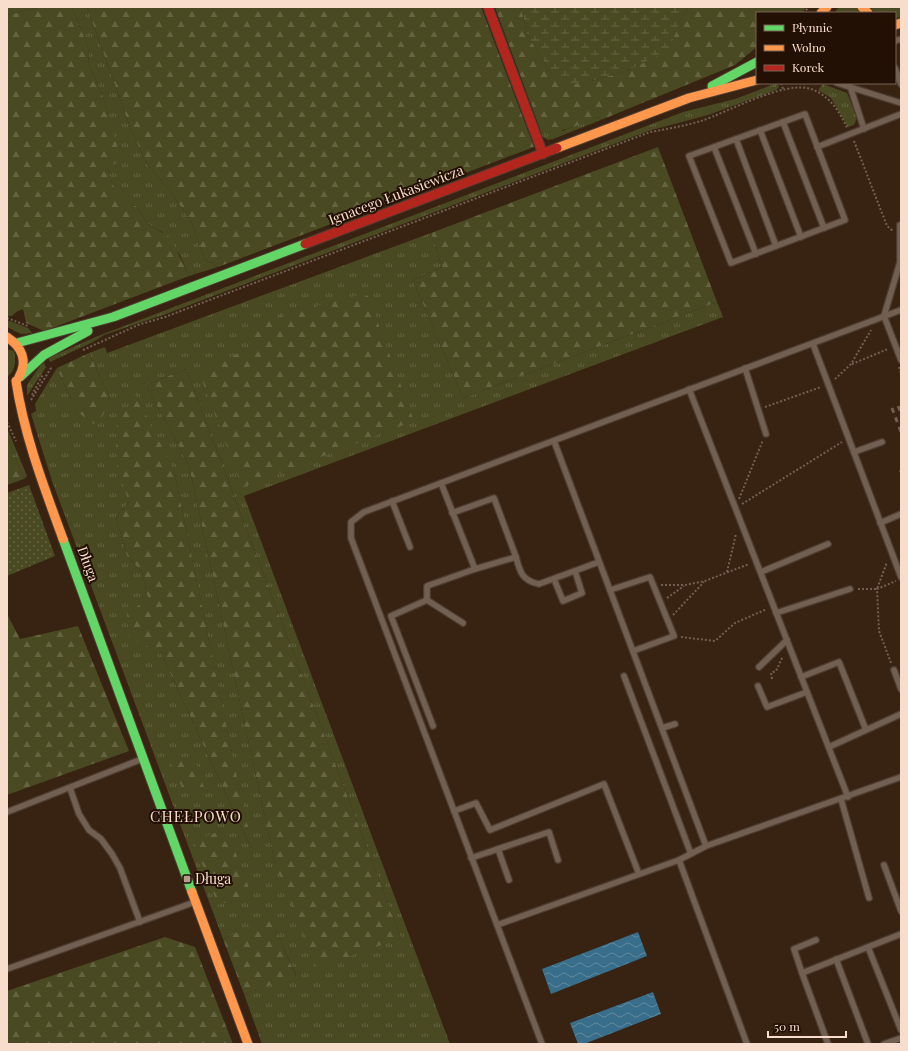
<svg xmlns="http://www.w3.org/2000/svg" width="908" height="1051" viewBox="0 0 908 1051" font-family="'Playfair Display',serif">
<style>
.grass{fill:url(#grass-tufts);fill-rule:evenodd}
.forest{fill:url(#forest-firs)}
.wetland{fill:url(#wetland-marsh)}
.garden{fill:url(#garden-dots)}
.water{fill:url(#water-waves)}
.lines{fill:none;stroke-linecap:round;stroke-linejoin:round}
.lane-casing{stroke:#4d3c31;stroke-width:8}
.fast-casing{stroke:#4d3c31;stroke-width:11}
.slow-casing{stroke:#4d3c31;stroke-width:11}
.jam-casing{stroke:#4d3c31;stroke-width:11}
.path{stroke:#716053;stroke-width:2;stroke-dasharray:2 2;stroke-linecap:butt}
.lane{stroke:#715f52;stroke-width:5.5}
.fast{stroke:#63d668;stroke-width:9}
.slow{stroke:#ff974d;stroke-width:9}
.jam{stroke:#b3261e;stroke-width:9}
.rail{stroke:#6f5e52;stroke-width:3;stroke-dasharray:5 5;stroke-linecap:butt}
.poi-dot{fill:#b59c8b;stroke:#231005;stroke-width:1.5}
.labels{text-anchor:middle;stroke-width:4;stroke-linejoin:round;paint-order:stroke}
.street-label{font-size:14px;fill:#f8ddcc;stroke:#231005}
.poi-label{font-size:14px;fill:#f8ddcc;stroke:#231005;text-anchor:start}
.neighbourhood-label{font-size:15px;letter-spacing:1px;fill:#f8ddcc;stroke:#231005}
</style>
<defs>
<pattern id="grass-tufts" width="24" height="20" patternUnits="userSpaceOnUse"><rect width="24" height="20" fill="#494a22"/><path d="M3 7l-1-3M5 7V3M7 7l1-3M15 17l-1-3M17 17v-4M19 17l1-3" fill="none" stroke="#646441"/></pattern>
<pattern id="forest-firs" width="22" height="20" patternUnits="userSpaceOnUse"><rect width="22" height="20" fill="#494a22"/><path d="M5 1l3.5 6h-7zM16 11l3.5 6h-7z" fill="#646441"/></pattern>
<pattern id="wetland-marsh" width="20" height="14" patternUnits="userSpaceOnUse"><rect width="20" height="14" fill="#494a22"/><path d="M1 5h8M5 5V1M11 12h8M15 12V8" fill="none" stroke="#646441"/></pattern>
<pattern id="garden-dots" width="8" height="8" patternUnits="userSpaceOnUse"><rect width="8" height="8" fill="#494a22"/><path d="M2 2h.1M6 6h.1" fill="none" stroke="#646441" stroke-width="1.8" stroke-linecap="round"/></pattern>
<pattern id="water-waves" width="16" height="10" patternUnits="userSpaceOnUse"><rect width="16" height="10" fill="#386e8a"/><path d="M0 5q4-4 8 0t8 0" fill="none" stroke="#5f899e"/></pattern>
</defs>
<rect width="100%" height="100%" fill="#382211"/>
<g class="grass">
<polygon points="7,7 42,7 7,15"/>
<polygon points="71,7 87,7 131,130 147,164 167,187 191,221 205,260 218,267 189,276 180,255 162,232 148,224 136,206 125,204 116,194 107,168 108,115 102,94 89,65 88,47 76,16"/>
<polygon points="495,7 562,131 598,117 601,120 553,139 548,140 543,137"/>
<polygon points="839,7 858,7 861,13 834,13"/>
<polygon points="869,7 901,7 901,17 895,18 895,13 876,13"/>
<polygon points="777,83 779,87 776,90 708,115 648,131 166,314 104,335 93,342 50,362 48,358 98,336 683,112 735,99"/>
<polygon points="823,84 847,93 857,118 854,125 848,127 831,98 818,90"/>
<path d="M 431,233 L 442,267 L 413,280 L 463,398 L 717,302 L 723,317 L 244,496 L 450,1044 L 262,1044 L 244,994 L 296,975 L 270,918 L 223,939 L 52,481 L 31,414 L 36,411 L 35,404 L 57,368 L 76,411 L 111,400 L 89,353 L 105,347 L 107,353 ZM 186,369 L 401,938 L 275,864 L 189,466 L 146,385 ZM 174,470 L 251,847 L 251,848 L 160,651 L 142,572 L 127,556 L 116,517 L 129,502 Z"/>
<polygon points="7,320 28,328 32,333 21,334 7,327"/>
<path d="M 7,349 L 14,351 C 16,361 16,370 7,377 Z"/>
<polygon points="43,361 46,367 27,396 27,385"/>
<polygon points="7,428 27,476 24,479 7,436"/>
</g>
<g class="forest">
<path d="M 42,7 L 71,7 L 76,16 L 88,47 L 89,65 L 102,94 L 119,152 L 120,161 L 107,168 C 114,186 115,201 136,206 L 148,224 L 171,238 L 189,276 L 44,331 L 26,323 L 23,309 L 16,312 L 12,316 L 7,316 L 7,15 Z"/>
<polygon points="87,7 481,7 534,147 218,267 205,260 191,221 167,187 147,164 131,130"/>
<path d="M 495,7 L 521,7 L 527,34 L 552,75 L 592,81 L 629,70 L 668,50 L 682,17 L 689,7 L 806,7 L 802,13 L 757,13 L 757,47 L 735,65 L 601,120 L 598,117 C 585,122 555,138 543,127 C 540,124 537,118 535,113 Z"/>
<polygon points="658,147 717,302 463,398 413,280 442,267 431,233"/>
<polygon points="362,294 368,296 414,421 242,487 199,372 251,347 249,329 279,316"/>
<polygon points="89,353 111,400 97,426 76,411 57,368"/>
<polygon points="186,369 401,938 317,968 275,864 189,466 146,385"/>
<polygon points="135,394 174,470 252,850 160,651 129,639 127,613 148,599 142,572 127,556 116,517 129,502 117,468 116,428"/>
<polygon points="7,436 24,479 7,485"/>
<polygon points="7,614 20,639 78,626 129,751 7,795"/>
<polygon points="169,758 196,762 204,788 184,792"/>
<polygon points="227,829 251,894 218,905 193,840"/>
<polygon points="270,917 296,976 244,994 223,939"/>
<polygon points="165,937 195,947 233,1044 7,1044 7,991"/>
</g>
<polygon class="wetland" points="521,7 689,7 682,17 669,50 629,70 592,81 565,85 552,75 527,34"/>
<polygon class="garden" points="29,485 55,556 7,576 7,493"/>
<g class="water">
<polygon points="638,932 647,956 551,994 542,969"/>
<polygon points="653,992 661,1014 584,1044 578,1044 570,1023"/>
</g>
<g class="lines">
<defs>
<g id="lane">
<polyline points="895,41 901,39"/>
<polyline points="895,68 901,84"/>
<polyline points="837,83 901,103"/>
<polyline points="850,86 864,129"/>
<polygon points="805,114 845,220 731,263 689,156"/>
<polyline points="783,122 824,228"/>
<polyline points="760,130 801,237"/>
<polyline points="736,139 776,246"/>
<polyline points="714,147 756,254"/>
<polyline points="817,147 901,114"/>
<polyline points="900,225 900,262 884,316 901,360"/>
<polyline points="813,344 901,577"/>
<polyline points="745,368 766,434"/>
<polyline points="689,389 848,797"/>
<polyline points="554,441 706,846"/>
<polyline points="854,452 882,442"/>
<polyline points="392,501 410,547"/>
<polyline points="452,513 494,498 516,557 475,569"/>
<polyline points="880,523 901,514"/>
<path d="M 516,557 C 520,573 523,581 539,584 L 599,562"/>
<polyline points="761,572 828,544"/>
<polyline points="554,579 563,601 582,593 575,571"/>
<polyline points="610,590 650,577 674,636 633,651"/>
<polyline points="427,600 463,623"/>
<polyline points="776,613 850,589"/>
<polyline points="759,667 787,640"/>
<polyline points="894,670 901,689"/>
<polyline points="624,676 691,854"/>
<polyline points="801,677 839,662 866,730"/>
<polyline points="758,686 767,707 807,692"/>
<polyline points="433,726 391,616 427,600 427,586 475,569 441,483"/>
<polyline points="662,728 675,724"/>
<polyline points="829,747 901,714"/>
<polyline points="70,788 79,814 89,830 101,839 112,854 120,868 140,922"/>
<polyline points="841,799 869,898"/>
<polyline points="454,811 476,803 490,830 604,784 639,874"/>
<polyline points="7,812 142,759"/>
<polyline points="498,849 509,880"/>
<polyline points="471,858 549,832 558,860"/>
<polyline points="679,860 747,1044"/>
<polyline points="884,865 901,911"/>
<polyline points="497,925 679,860 706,846 901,777"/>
<polyline points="868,947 901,1030"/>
<polyline points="836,959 868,1044"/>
<polyline points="7,969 195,902"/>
<polyline points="802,973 794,949 816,940"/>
<polyline points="542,1044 351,538 351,522 364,512 901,310"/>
<polyline points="828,1044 802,973 901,934"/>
<polyline points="884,1044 901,1038"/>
</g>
<g id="fast">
<polyline points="712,86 757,62"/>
<polyline points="17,343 113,317 305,244"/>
<polyline points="20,377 44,355 88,331"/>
<polyline points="63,539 192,892"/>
</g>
<g id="slow">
<polyline points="862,7 868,13"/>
<polyline points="821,13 827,7"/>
<polyline points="895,25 901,23"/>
<polyline points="557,148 689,98 757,80"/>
<path d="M 7,337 C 22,347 28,361 19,377"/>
<path d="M 16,381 C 24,435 44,487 63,539"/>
<polyline points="192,892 248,1044"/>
</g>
<g id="jam">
<polyline points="488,7 543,154"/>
<polyline points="305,244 557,148"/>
</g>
</defs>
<use href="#lane" class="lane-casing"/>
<use href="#fast" class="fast-casing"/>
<use href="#slow" class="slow-casing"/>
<use href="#jam" class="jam-casing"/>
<g class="path">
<polyline points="803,13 809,7"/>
<polyline points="781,83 783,89"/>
<polyline points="854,141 887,226 893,231"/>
<polyline points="7,318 28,326"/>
<path d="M 83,350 L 138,325 L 165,317 L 650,132 C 667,129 684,126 701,121 C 728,112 785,80 811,89 C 829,95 840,112 847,128"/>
<polyline points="852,364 888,349"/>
<polyline points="899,367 901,373"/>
<polyline points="835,379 851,364 871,330"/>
<polyline points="32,395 43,374"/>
<polyline points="31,400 51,368 50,366"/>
<polyline points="765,407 821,387"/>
<polyline points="7,422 16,441"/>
<polyline points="739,499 763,440"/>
<polyline points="742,504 842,442"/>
<polyline points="727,572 736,534"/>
<polyline points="661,585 685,585 705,581 749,564"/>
<polyline points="858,589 877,589 887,562"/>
<polyline points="667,598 684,586"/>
<polyline points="673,615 704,582"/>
<polyline points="681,637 715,641 735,623 767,609"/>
<polyline points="891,663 879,631 877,589 896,581"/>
<polyline points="772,679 771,673 776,671 783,656"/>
</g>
<use href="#lane" class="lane"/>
<use href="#fast" class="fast"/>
<use href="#slow" class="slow"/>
<use href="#jam" class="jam"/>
<g class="rail">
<polyline points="898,406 901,413"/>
<polyline points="892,408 901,432"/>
<polyline points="900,470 901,471"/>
</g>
</g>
<rect class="poi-dot" x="183" y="875" width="8" height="8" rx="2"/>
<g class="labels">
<g class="street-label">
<text transform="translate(396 195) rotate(-21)" y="5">Ignacego Łukasiewicza</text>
<text transform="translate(88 564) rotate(70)" y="5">Długa</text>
</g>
<g class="poi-label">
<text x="195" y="884">Długa</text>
</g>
<g class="neighbourhood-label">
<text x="196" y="822">CHEŁPOWO</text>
</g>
</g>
<rect width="908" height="1051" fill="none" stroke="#f8ddcc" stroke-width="16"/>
<rect x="756" y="12" width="140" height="72" fill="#231005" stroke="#786255"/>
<rect x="764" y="25" width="20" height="6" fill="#63d668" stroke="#786255"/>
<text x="792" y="32" font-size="12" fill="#f8ddcc">Płynnie</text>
<rect x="764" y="45" width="20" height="6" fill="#ff974d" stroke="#786255"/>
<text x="792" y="52" font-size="12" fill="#f8ddcc">Wolno</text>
<rect x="764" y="65" width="20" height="6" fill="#b3261e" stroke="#786255"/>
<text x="792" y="72" font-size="12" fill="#f8ddcc">Korek</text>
<path d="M768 1031v6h78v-6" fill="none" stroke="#f8ddcc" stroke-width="2"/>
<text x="774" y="1031" font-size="12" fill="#f8ddcc" stroke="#231005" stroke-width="3" paint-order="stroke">50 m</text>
</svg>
